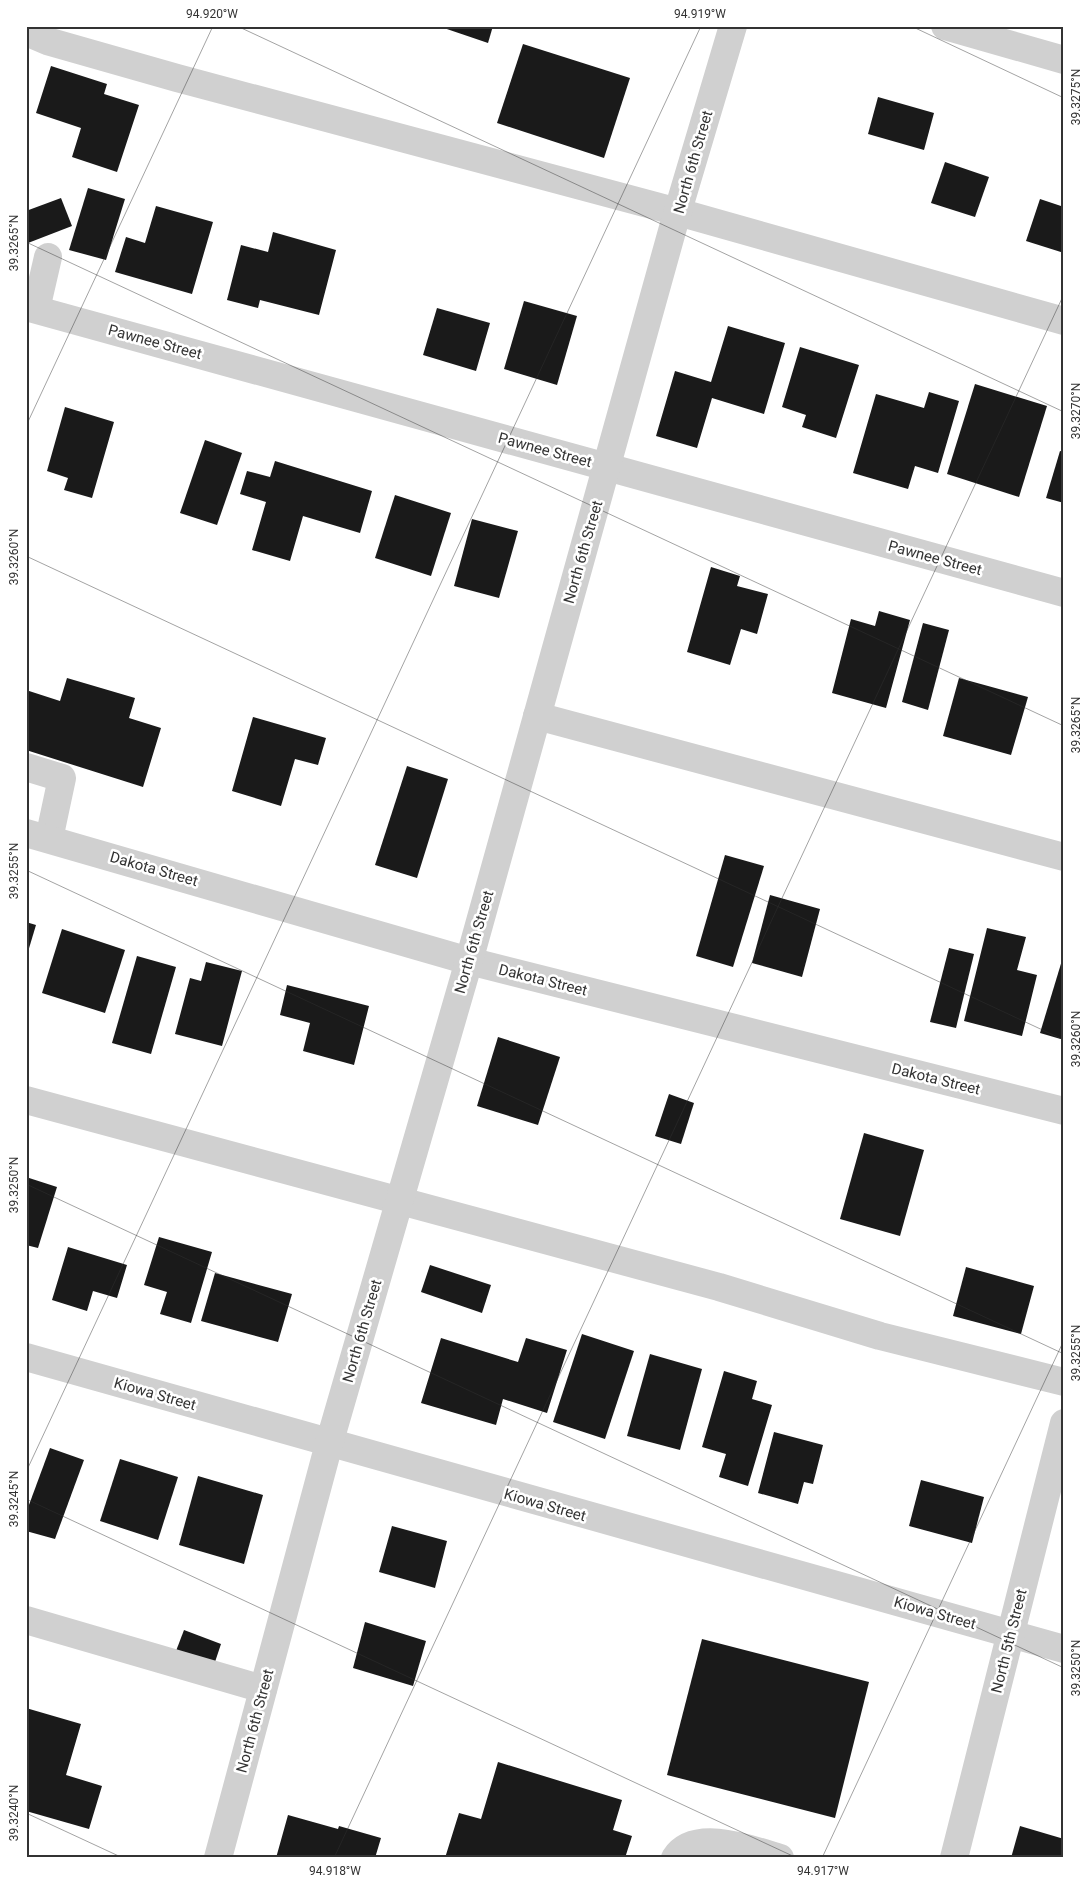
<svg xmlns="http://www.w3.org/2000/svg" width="1090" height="1884" viewBox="0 0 1090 1884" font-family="Roboto,sans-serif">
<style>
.building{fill:#1a1a1a}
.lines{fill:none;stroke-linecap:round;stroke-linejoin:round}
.minor{stroke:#d0d0d0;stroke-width:28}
.ticks{fill:none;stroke:#333;stroke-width:1;stroke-opacity:0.45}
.labels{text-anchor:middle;stroke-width:5;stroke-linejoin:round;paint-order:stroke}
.street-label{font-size:15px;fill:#333;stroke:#fff}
.neatline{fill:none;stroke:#333;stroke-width:2}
.ticks-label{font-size:12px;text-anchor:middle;fill:#333}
</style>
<rect width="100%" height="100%" fill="#fff"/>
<g class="building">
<polygon points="438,26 493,26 488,43"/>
<polygon points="523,44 630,78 604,158 497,123"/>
<polygon points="51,66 107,84 104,94 139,105 117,172 72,157 81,128 36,113"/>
<polygon points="878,97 934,113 924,150 868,134"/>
<polygon points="945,162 989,177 975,217 931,203"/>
<polygon points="88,188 125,199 106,260 69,250"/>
<polygon points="61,198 72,226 28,243 26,211"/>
<polygon points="1040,199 1064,207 1064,253 1026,241"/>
<polygon points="156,206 213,222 192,294 115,272 126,237 145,243"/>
<polygon points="273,232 336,250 319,315 260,300 258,308 227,300 241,245 268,252"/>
<polygon points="524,301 577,316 557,385 504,369"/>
<polygon points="437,308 490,323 476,371 423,355"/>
<polygon points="728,326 785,343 764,414 712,398 697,448 656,436 675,371 711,382"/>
<polygon points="800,347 859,365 836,438 802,427 806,415 782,407"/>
<polygon points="975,384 1047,406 1019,497 947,474"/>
<polygon points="929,392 959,401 938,473 915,466 908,489 853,473 876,394 924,408"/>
<polygon points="65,407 114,422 92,498 64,490 68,478 47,471"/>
<polygon points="205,440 242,453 217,525 180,513"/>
<polygon points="1060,451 1064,452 1064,503 1046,498"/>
<polygon points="275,461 372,491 360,533 303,516 290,561 252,550 266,502 240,494 247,471 270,477"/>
<polygon points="395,495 451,513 431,576 375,558"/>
<polygon points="472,519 518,531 499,598 454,586"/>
<polygon points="711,567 740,576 737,586 768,594 757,634 741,629 730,665 687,652"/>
<polygon points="879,611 910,620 886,708 832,693 851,619 875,626"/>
<polygon points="923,623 949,630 928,710 902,702"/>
<polygon points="67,678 135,698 129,718 161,728 143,787 26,750 26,690 60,701"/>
<polygon points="959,678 1028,697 1011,755 943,736"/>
<polygon points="253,717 326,738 318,765 295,759 281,806 232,791"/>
<polygon points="407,766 448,779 417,878 375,865"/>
<polygon points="725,855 764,866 733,967 696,956"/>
<polygon points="770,895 820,909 802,977 752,963"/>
<polygon points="26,922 36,925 27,955 26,955"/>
<polygon points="987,928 1026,937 1017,970 1037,975 1022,1036 964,1021"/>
<polygon points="62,929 125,950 105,1013 42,993"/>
<polygon points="949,948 974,954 956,1028 930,1022"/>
<polygon points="137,956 176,967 151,1054 112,1043"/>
<polygon points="1063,957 1064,957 1064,1040 1040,1033"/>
<polygon points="206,962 242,971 222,1046 175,1034 190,978 201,981"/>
<polygon points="287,985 369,1006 354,1065 303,1051 310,1023 280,1015"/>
<polygon points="498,1037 560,1057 538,1125 477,1106"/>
<polygon points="669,1094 694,1103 681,1144 655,1136"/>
<polygon points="864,1133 924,1150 900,1236 840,1219"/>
<polygon points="26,1177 57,1187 38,1248 26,1245"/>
<polygon points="159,1237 212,1252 191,1323 160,1314 167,1292 144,1285"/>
<polygon points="68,1247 127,1265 117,1298 93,1291 87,1311 52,1300"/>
<polygon points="430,1265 491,1285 482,1313 421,1292"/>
<polygon points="966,1267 1034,1286 1021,1334 953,1316"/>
<polygon points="215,1273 292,1294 278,1342 201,1321"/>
<polygon points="582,1334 634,1351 605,1439 553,1422"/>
<polygon points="441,1338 518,1362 526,1338 567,1350 547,1413 503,1399 496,1425 421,1403"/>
<polygon points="650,1354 702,1369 680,1450 627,1436"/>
<polygon points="724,1371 757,1381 752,1399 772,1405 748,1486 719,1477 726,1454 702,1447"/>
<polygon points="774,1432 823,1445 813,1484 804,1482 798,1504 758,1493"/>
<polygon points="50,1448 84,1460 55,1539 26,1531 26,1513"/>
<polygon points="120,1459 178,1477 158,1540 100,1521"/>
<polygon points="198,1476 263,1495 244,1564 179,1545"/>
<polygon points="921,1480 984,1497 972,1543 909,1526"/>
<polygon points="392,1526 447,1541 435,1588 379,1572"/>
<polygon points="365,1622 426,1641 413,1686 353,1668"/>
<polygon points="184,1630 221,1644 214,1665 176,1651"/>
<polygon points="702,1639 869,1682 835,1818 667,1775"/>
<polygon points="26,1708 81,1724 66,1775 102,1786 89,1829 26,1811"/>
<polygon points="498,1762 622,1800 613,1830 632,1836 625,1858 445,1858 459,1813 481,1819"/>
<polygon points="288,1815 338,1829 339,1826 381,1838 375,1858 276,1858"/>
<polygon points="1020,1826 1064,1839 1064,1858 1011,1858"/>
</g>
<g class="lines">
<g class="minor">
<polyline points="945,26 1064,60"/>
<polyline points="26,32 47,41 177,78 678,212 1064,321"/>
<polyline points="26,307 1064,593"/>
<polyline points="36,309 48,257"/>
<polyline points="537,716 1064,857"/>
<polyline points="26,767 62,778 49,839"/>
<polyline points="26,833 469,961 1064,1111"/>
<polyline points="26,1100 719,1287 880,1336 1064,1382"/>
<polyline points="26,1357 1064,1649"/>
<polyline points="26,1620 263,1689"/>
<polyline points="218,1858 329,1444 469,961 674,224 733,26"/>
<path d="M 675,1858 C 695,1827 753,1850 780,1858"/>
<polyline points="954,1858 1064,1423"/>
</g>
</g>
<path class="ticks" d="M 237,26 L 1064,412M 911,26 L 1064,98M 26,242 L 1064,726M 26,426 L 213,26M 26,556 L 1064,1040M 26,870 L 1064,1354M 26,1184 L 1064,1668M 26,1472 L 701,26M 26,1499 L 797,1858M 26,1813 L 123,1858M 334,1858 L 1064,294M 822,1858 L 1064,1340"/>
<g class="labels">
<g class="street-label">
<text transform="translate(693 162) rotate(-74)" y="5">North 6th Street</text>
<text transform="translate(155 342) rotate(15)" y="5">Pawnee Street</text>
<text transform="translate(545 450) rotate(15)" y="5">Pawnee Street</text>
<text transform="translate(583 552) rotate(-74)" y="5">North 6th Street</text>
<text transform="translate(935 558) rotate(15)" y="5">Pawnee Street</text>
<text transform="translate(154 869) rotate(16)" y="5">Dakota Street</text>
<text transform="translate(474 942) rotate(-74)" y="5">North 6th Street</text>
<text transform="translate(543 980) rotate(14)" y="5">Dakota Street</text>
<text transform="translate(936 1079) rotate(14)" y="5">Dakota Street</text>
<text transform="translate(362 1331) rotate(-74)" y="5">North 6th Street</text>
<text transform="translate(155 1394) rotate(16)" y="5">Kiowa Street</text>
<text transform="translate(545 1505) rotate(16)" y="5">Kiowa Street</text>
<text transform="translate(935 1613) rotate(16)" y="5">Kiowa Street</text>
<text transform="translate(1009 1641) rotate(-76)" y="5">North 5th Street</text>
<text transform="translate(255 1721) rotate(-75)" y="5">North 6th Street</text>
</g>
</g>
<rect width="1090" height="1884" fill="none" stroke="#ffffff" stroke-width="55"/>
<rect x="28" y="28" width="1034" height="1828" class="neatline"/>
<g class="ticks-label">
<text x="212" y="18">94.920°W</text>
<text x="700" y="18">94.919°W</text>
<text transform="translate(1076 97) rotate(-90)" y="4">39.3275°N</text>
<text transform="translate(14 243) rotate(-90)" y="4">39.3265°N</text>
<text transform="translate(1076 411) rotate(-90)" y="4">39.3270°N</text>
<text transform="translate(14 557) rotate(-90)" y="4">39.3260°N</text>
<text transform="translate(1076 725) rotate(-90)" y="4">39.3265°N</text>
<text transform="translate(14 871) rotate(-90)" y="4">39.3255°N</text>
<text transform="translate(1076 1039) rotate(-90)" y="4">39.3260°N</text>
<text transform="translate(14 1185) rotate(-90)" y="4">39.3250°N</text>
<text transform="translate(1076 1353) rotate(-90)" y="4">39.3255°N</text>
<text transform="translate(14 1499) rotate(-90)" y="4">39.3245°N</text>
<text transform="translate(1076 1668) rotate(-90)" y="4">39.3250°N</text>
<text transform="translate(14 1813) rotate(-90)" y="4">39.3240°N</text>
<text x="335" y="1875">94.918°W</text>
<text x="823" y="1875">94.917°W</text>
</g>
</svg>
